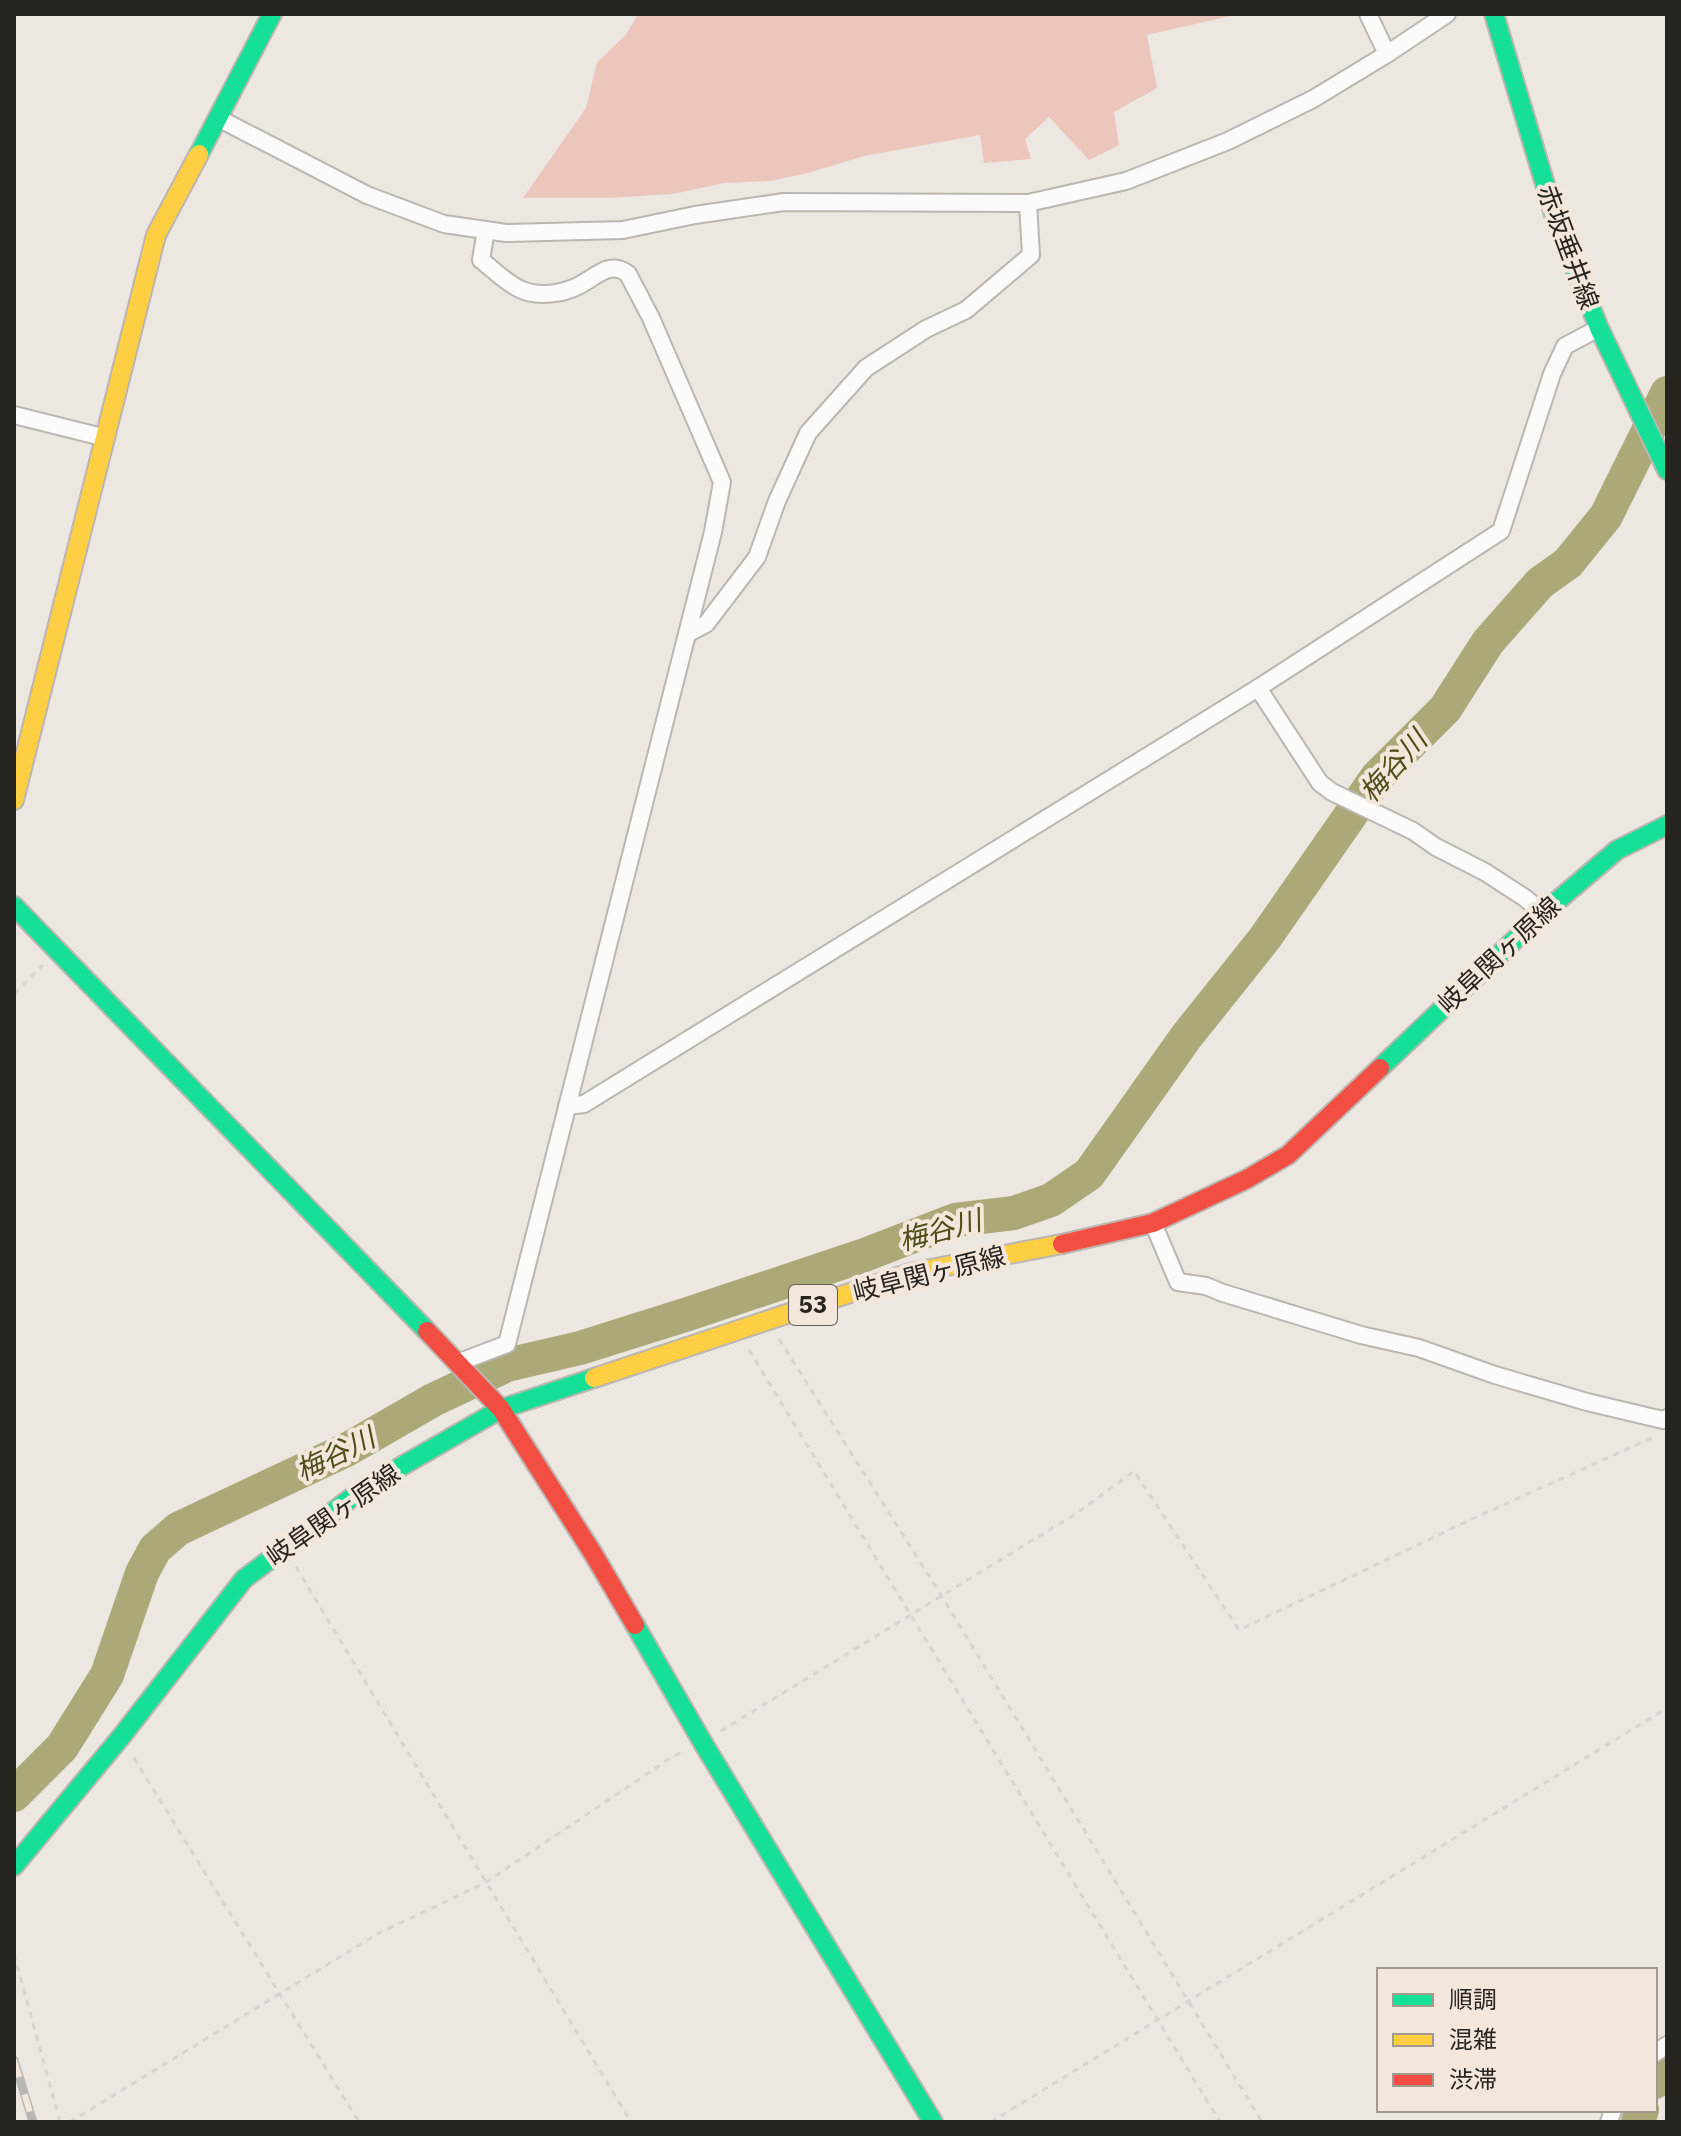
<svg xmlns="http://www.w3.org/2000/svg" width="1681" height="2136" viewBox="0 0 1681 2136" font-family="'IBM Plex Sans','Noto Sans JP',sans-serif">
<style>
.green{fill:#ecc5bd}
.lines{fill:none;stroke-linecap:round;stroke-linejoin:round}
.river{stroke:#aca978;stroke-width:34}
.street-casing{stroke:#bbb6b1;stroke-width:20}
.fast-casing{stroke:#bbb6b1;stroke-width:22}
.slow-casing{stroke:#bbb6b1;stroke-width:22}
.jam-casing{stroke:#bbb6b1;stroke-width:22}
.path{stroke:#d7d5d3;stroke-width:3;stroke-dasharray:6 6;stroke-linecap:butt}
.street{stroke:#fcfbfa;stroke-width:16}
.fast{stroke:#16e098;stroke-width:18}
.slow{stroke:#ffcf43;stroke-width:18}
.jam{stroke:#f24e42;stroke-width:18}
.rail-casing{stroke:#b9b7b6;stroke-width:9}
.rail{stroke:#f3e7db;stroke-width:6;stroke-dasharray:18;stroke-linecap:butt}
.labels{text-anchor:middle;stroke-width:8;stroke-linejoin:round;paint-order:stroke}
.shield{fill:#f3e7db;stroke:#655e58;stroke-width:2}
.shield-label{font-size:24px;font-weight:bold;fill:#282420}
.street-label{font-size:26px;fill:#282420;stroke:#f3e7db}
.water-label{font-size:28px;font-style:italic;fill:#4e4c18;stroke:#f3e7db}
</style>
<rect width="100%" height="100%" fill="#ede7e1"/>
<polygon class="green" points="638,14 1235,14 1235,15 1147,35 1157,88 1114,112 1119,145 1089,160 1049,117 1025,139 1031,159 984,163 980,135 864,156 808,173 770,181 724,183 673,194 607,198 523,198 586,108 597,62 626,35"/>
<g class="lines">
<g class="river">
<polyline points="14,1795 62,1747 107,1675 142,1573 155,1549 178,1529 348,1449 433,1400 507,1365 580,1348 688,1314 862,1256 955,1220 1014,1213 1051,1200 1089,1174 1186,1037 1265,938 1377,777 1445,709 1488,642 1540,583 1568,563 1606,516 1667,393"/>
<polyline points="1655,2082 1667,2073"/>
<polyline points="1638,2122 1642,2110"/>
</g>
<defs>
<g id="street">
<polyline points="1368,14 1387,54"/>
<polyline points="218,118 367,195 444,224 506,233 623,230 695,215 784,202 1028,203 1126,181 1228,141 1313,99 1387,54 1447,14"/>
<polyline points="14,415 106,438"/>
<polyline points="687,634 706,624 757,557 777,501 808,433 866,368 926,329 966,310 1031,255 1028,203"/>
<polyline points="1258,688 1320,783 1332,792 1413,831 1436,847 1485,872 1525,898 1543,913"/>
<polyline points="567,1106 584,1104 1258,688 1501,531 1552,374 1565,346 1599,328"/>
<polyline points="1153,1223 1178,1282 1206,1286 1223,1293 1361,1335 1419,1348 1495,1375 1587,1402 1663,1420 1667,1418"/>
<path d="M 457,1363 L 507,1344 L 687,634 L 713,532 L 722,482 L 651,318 L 628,274 C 610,259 595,278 578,286 C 562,294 539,297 522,290 C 507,284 494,270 481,260 L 486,230"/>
<polyline points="1655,2053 1667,2045"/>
<polyline points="1609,2122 1613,2110"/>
</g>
<g id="fast">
<polyline points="1494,14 1556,221 1599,328 1667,470"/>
<polyline points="199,154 272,14"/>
<polyline points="14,906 427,1331"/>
<polyline points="1380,1068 1543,913 1617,850 1667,825"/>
<polyline points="635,1625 703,1743 933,2122"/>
<polyline points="14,1866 121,1737 244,1579 367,1486 501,1409 594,1378"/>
</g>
<g id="slow">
<polyline points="14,800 156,235 199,154"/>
<polyline points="594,1378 910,1273 1062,1244"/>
</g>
<g id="jam">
<polyline points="1062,1244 1153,1223 1247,1179 1288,1155 1380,1068"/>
<polyline points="427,1331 501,1409 594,1555 635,1625"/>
</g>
</defs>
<use href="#street" class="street-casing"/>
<use href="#fast" class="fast-casing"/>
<use href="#slow" class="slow-casing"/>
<use href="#jam" class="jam-casing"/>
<g class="path">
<polyline points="14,994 43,965"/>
<polyline points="779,1339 941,1595 1262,2122"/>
<polyline points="749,1350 1220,2122"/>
<polyline points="296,1567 631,2122"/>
<polyline points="721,1731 1077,1513 1134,1471 1239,1630 1472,1519 1654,1437"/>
<polyline points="134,1758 359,2122"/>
<polyline points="14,1954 60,2122"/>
<polyline points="70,2122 379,1933 485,1883 672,1757 683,1752"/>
<polyline points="991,2122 1667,1708"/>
</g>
<use href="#street" class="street"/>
<use href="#fast" class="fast"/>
<use href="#slow" class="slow"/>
<use href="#jam" class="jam"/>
<defs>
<polyline id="rail" points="14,2060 33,2122"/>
</defs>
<use href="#rail" class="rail-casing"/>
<use href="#rail" class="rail"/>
</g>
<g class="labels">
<rect class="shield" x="789" y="1285" width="48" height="40" rx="6"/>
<g class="shield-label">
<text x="813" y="1313">53</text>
</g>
<g class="street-label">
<text transform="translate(1568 247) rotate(70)" y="9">赤坂垂井線</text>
<text transform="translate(1499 955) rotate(-43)" y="9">岐阜関ヶ原線</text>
<text transform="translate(929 1274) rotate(-14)" y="9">岐阜関ヶ原線</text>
<text transform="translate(333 1515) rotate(-35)" y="9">岐阜関ヶ原線</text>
</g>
<g class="water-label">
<text transform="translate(1393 766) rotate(-48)" y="10">梅谷川</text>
<text transform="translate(940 1230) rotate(-15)" y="10">梅谷川</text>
<text transform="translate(335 1454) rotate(-26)" y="10">梅谷川</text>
</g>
</g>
<rect width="1681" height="2136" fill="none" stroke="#282420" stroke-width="32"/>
<rect x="1377" y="1968" width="280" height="144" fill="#f3e7db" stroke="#a29990" stroke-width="2"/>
<rect x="1393" y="1994" width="40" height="12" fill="#16e098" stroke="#a29990" stroke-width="2"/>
<text x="1449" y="2008" font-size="24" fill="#282420">順調</text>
<rect x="1393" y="2034" width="40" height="12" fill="#ffcf43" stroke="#a29990" stroke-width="2"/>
<text x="1449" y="2048" font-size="24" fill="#282420">混雑</text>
<rect x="1393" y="2074" width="40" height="12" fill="#f24e42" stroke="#a29990" stroke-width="2"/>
<text x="1449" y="2088" font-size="24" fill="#282420">渋滞</text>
</svg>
